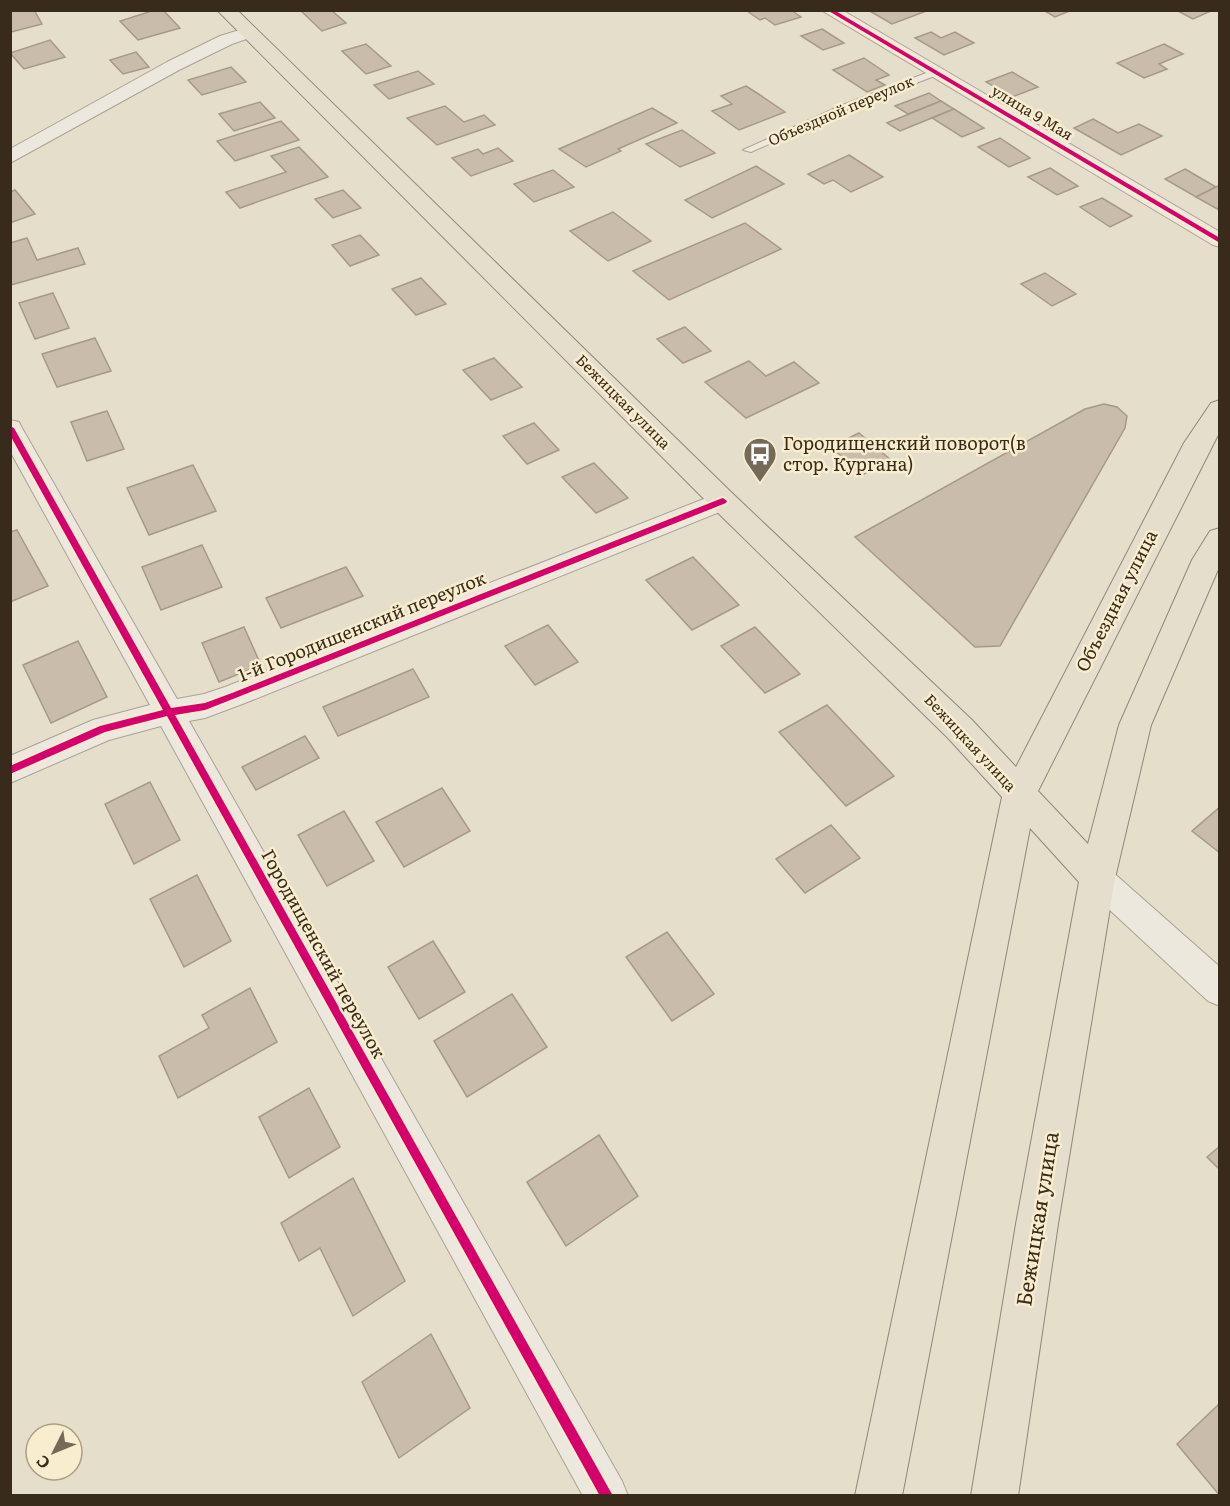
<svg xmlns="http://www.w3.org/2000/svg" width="1230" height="1506" viewBox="0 0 1230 1506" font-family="Literata,serif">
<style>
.building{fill:#cabcab;stroke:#a69989;stroke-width:1.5}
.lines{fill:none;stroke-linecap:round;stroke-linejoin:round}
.service-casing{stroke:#aaa294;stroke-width:2}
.minor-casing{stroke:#aaa294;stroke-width:2}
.primary-casing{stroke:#8f887a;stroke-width:2}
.service{fill:#ede8dd;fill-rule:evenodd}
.minor{fill:#ede8dd;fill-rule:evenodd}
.primary{fill:#e5decd;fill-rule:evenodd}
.cycleway-casing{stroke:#f8edce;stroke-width:4}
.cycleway{fill:#d6006c;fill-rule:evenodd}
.labels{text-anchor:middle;stroke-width:5;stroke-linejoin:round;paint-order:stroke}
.far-street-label{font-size:15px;fill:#392b1b;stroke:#f8edce}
.poi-label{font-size:18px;fill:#392b1b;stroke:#f8edce;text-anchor:start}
.street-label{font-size:18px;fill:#392b1b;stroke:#f8edce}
.near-street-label{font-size:21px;fill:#392b1b;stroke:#f8edce}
</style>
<rect width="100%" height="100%" fill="#e5deca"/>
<g class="building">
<polygon points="10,10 34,10 42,24 11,32"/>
<polygon points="155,10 163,10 180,28 138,40 120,21"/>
<polygon points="300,10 331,10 346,23 322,31"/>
<polygon points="791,10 801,17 775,25 765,18 760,20 747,11"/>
<polygon points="868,10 900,11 929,10 892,24"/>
<polygon points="1043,10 1072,10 1055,17"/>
<polygon points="1176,10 1213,10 1193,19"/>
<polygon points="822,29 844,43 823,50 801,36"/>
<polygon points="931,32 941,38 955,32 974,43 944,55 915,38"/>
<polygon points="50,40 65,57 24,69 10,53"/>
<polygon points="366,44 391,66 366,74 342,51"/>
<polygon points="1164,44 1183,54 1159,64 1167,69 1144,78 1117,63"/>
<polygon points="136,52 149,67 123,74 110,60"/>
<polygon points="864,58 889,75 876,80 885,85 867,92 833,70"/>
<polygon points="231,67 246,82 202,95 188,80"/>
<polygon points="418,71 434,84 389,99 374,85"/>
<polygon points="1012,72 1038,87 1012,97 986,82"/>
<polygon points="746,86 760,95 785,112 739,130 712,111 732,104 721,96"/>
<polygon points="929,93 941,101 908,114 895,106"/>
<polygon points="941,101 954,109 900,131 887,123"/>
<polygon points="260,102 275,118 234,131 219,114"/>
<polygon points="445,106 464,122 484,115 495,125 437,145 407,118"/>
<polygon points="652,108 677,123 618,149 621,151 586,167 559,149"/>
<polygon points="954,109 984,128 962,137 932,118"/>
<polygon points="1093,119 1118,133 1139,124 1162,136 1121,155 1074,128"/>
<polygon points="281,121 299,140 235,161 217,141"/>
<polygon points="682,130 715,153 680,167 646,144"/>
<polygon points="1000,138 1030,158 1009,167 978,147"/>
<polygon points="299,147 328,177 240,208 226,192 286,172 271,156"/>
<polygon points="498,148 513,161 471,176 452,158 478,149 483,154"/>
<polygon points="849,155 883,177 851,192 833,180 824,184 808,174"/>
<polygon points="756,166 784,184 712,218 685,200"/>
<polygon points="1050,168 1078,186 1057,195 1028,177"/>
<polygon points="1185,169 1216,187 1196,197 1165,179"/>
<polygon points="553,170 574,187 534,202 514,184"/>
<polygon points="1220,185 1219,210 1196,197"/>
<polygon points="15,190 35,214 10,223 10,192"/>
<polygon points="343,190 361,208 333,218 315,199"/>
<polygon points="1102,198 1132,216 1110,227 1080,207"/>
<polygon points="613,212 651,241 608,261 570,231"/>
<polygon points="745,223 781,249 669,300 633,271"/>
<polygon points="360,235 379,255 350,266 332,245"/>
<polygon points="27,238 37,260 78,248 85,264 11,285 10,243"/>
<polygon points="1045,273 1076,294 1052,306 1021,284"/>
<polygon points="421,278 446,304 416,315 392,289"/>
<polygon points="53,293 69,328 35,339 19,303"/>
<polygon points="685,327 711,351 683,363 657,339"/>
<polygon points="95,338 111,371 57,387 42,354"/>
<polygon points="494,358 522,387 491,400 463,370"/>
<polygon points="749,361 766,376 794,362 819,383 746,418 705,382"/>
<polygon points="1104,404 1117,407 1127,416 1125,428 1000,646 975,647 855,537 1085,409"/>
<polygon points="107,411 124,449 87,461 71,422"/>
<polygon points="534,423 559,450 527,464 503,436"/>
<polygon points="859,433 891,460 862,475 831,447"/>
<polygon points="594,463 628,498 596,513 562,477"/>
<polygon points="193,465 216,511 149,535 127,488"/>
<polygon points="17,530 48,586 10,602 10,532"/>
<polygon points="202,545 222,587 161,610 142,567"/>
<polygon points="693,557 739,605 692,630 646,580"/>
<polygon points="346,567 363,596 281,628 266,598"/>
<polygon points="548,625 578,662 535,685 505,646"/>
<polygon points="244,627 261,665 219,682 202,643"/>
<polygon points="755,627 800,674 765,693 721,646"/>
<polygon points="78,641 107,697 51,723 23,665"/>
<polygon points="413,669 429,697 338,736 323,707"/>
<polygon points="827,705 894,776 846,806 779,732"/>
<polygon points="305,736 319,758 256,790 242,767"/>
<polygon points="150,782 180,840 134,864 105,804"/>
<polygon points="442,788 470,831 404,867 376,822"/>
<polygon points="1220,807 1220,853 1192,831"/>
<polygon points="344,811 374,861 327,886 298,835"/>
<polygon points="831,825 860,858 805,893 776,859"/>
<polygon points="197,875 231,941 184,967 150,899"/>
<polygon points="667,932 714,994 672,1021 626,957"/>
<polygon points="433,941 465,992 419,1019 388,967"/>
<polygon points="250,988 277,1042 178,1098 159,1056 209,1028 202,1015"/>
<polygon points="512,994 547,1047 467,1097 434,1041"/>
<polygon points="309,1088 340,1147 289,1178 259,1117"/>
<polygon points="599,1135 638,1196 566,1246 527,1182"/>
<polygon points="1220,1146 1220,1170 1207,1157"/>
<polygon points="353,1178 405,1281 353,1316 320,1248 299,1261 281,1223"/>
<polygon points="431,1334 470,1408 399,1458 362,1382"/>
<polygon points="1218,1405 1220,1407 1220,1496 1177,1444"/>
</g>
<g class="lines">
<defs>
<polygon id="service" points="934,70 939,73 937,75 846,110 751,152 743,150 840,106"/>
<g id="minor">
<polygon points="821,10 842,10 1220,232 1220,247 1213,245"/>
<polygon points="249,27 255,28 258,32 255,36 232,44 179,70 10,163 10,149 167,62 220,36"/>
<polygon points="10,420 19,422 22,428 177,699 204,694 225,687 714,495 723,492 732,495 736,501 732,507 245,703 205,718 189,721 622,1481 628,1496 583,1496 161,726 109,740 10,783 10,756 93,720 150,705 10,451"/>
<polygon points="1097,864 1108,868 1220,967 1220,1006 1208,1001 1086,888 1081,878 1086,868"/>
</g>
<polygon id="primary" points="217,10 237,10 733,494 972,720 1016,767 1184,443 1211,403 1220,400 1220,431 1038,791 1088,844 1119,725 1192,560 1210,531 1220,528 1220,565 1151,725 1115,878 1058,1224 1018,1496 971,1496 1016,1224 1079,882 1030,828 902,1496 855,1496 1002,797 948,738 713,508"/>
</defs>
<use href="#service" class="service-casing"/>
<use href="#minor" class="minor-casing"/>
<use href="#primary" class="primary-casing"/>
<use href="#service" class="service"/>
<use href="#minor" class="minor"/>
<use href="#primary" class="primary"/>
<defs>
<g id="cycleway">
<polygon points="827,10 834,10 1220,238 1220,243"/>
<polygon points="10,426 14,428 171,708 205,703 232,693 720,499 723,498 727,501 726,503 238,697 205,710 175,715 613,1496 600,1496 167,716 105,732 10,774 10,766 100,726 163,710 10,435"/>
</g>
</defs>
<use href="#cycleway" class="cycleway-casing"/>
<use href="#cycleway" class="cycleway"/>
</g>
<defs>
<symbol id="bus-pin" viewBox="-11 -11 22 30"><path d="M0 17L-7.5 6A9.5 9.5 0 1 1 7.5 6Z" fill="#756a58" stroke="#f8edce"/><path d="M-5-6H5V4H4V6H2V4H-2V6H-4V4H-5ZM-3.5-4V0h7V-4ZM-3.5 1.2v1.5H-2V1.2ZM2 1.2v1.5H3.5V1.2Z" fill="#fff"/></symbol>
</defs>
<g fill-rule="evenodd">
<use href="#bus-pin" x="741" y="435" width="38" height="52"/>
</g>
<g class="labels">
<g class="far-street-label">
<text transform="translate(841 111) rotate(-23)" y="5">Объездной переулок</text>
<text transform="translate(1032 113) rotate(31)" y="5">улица 9 Мая</text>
<text transform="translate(623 402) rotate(45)" y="5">Бежицкая улица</text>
<text transform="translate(970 743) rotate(47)" y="5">Бежицкая улица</text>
</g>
<g class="poi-label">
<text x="783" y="450">Городищенский поворот(в<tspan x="783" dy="21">стор. Кургана)</tspan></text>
</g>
<g class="street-label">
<text transform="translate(1117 601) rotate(-63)" y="6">Объездная улица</text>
<text transform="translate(362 627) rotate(-22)" y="6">1-й Городищенский переулок</text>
<text transform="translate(323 954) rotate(61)" y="6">Городищенский переулок</text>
</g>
<g class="near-street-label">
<text transform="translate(1038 1219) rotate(-81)" y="7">Бежицкая улица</text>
</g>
</g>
<rect width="1230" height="1506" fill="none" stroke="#392b1b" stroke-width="24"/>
<g transform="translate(54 1452) rotate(227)"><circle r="28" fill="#f8edce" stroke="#ac9f86" stroke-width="1.5"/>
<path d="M0-4.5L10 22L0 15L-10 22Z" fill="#756a58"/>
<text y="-9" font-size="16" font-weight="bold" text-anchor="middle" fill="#392b1b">С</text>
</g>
</svg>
